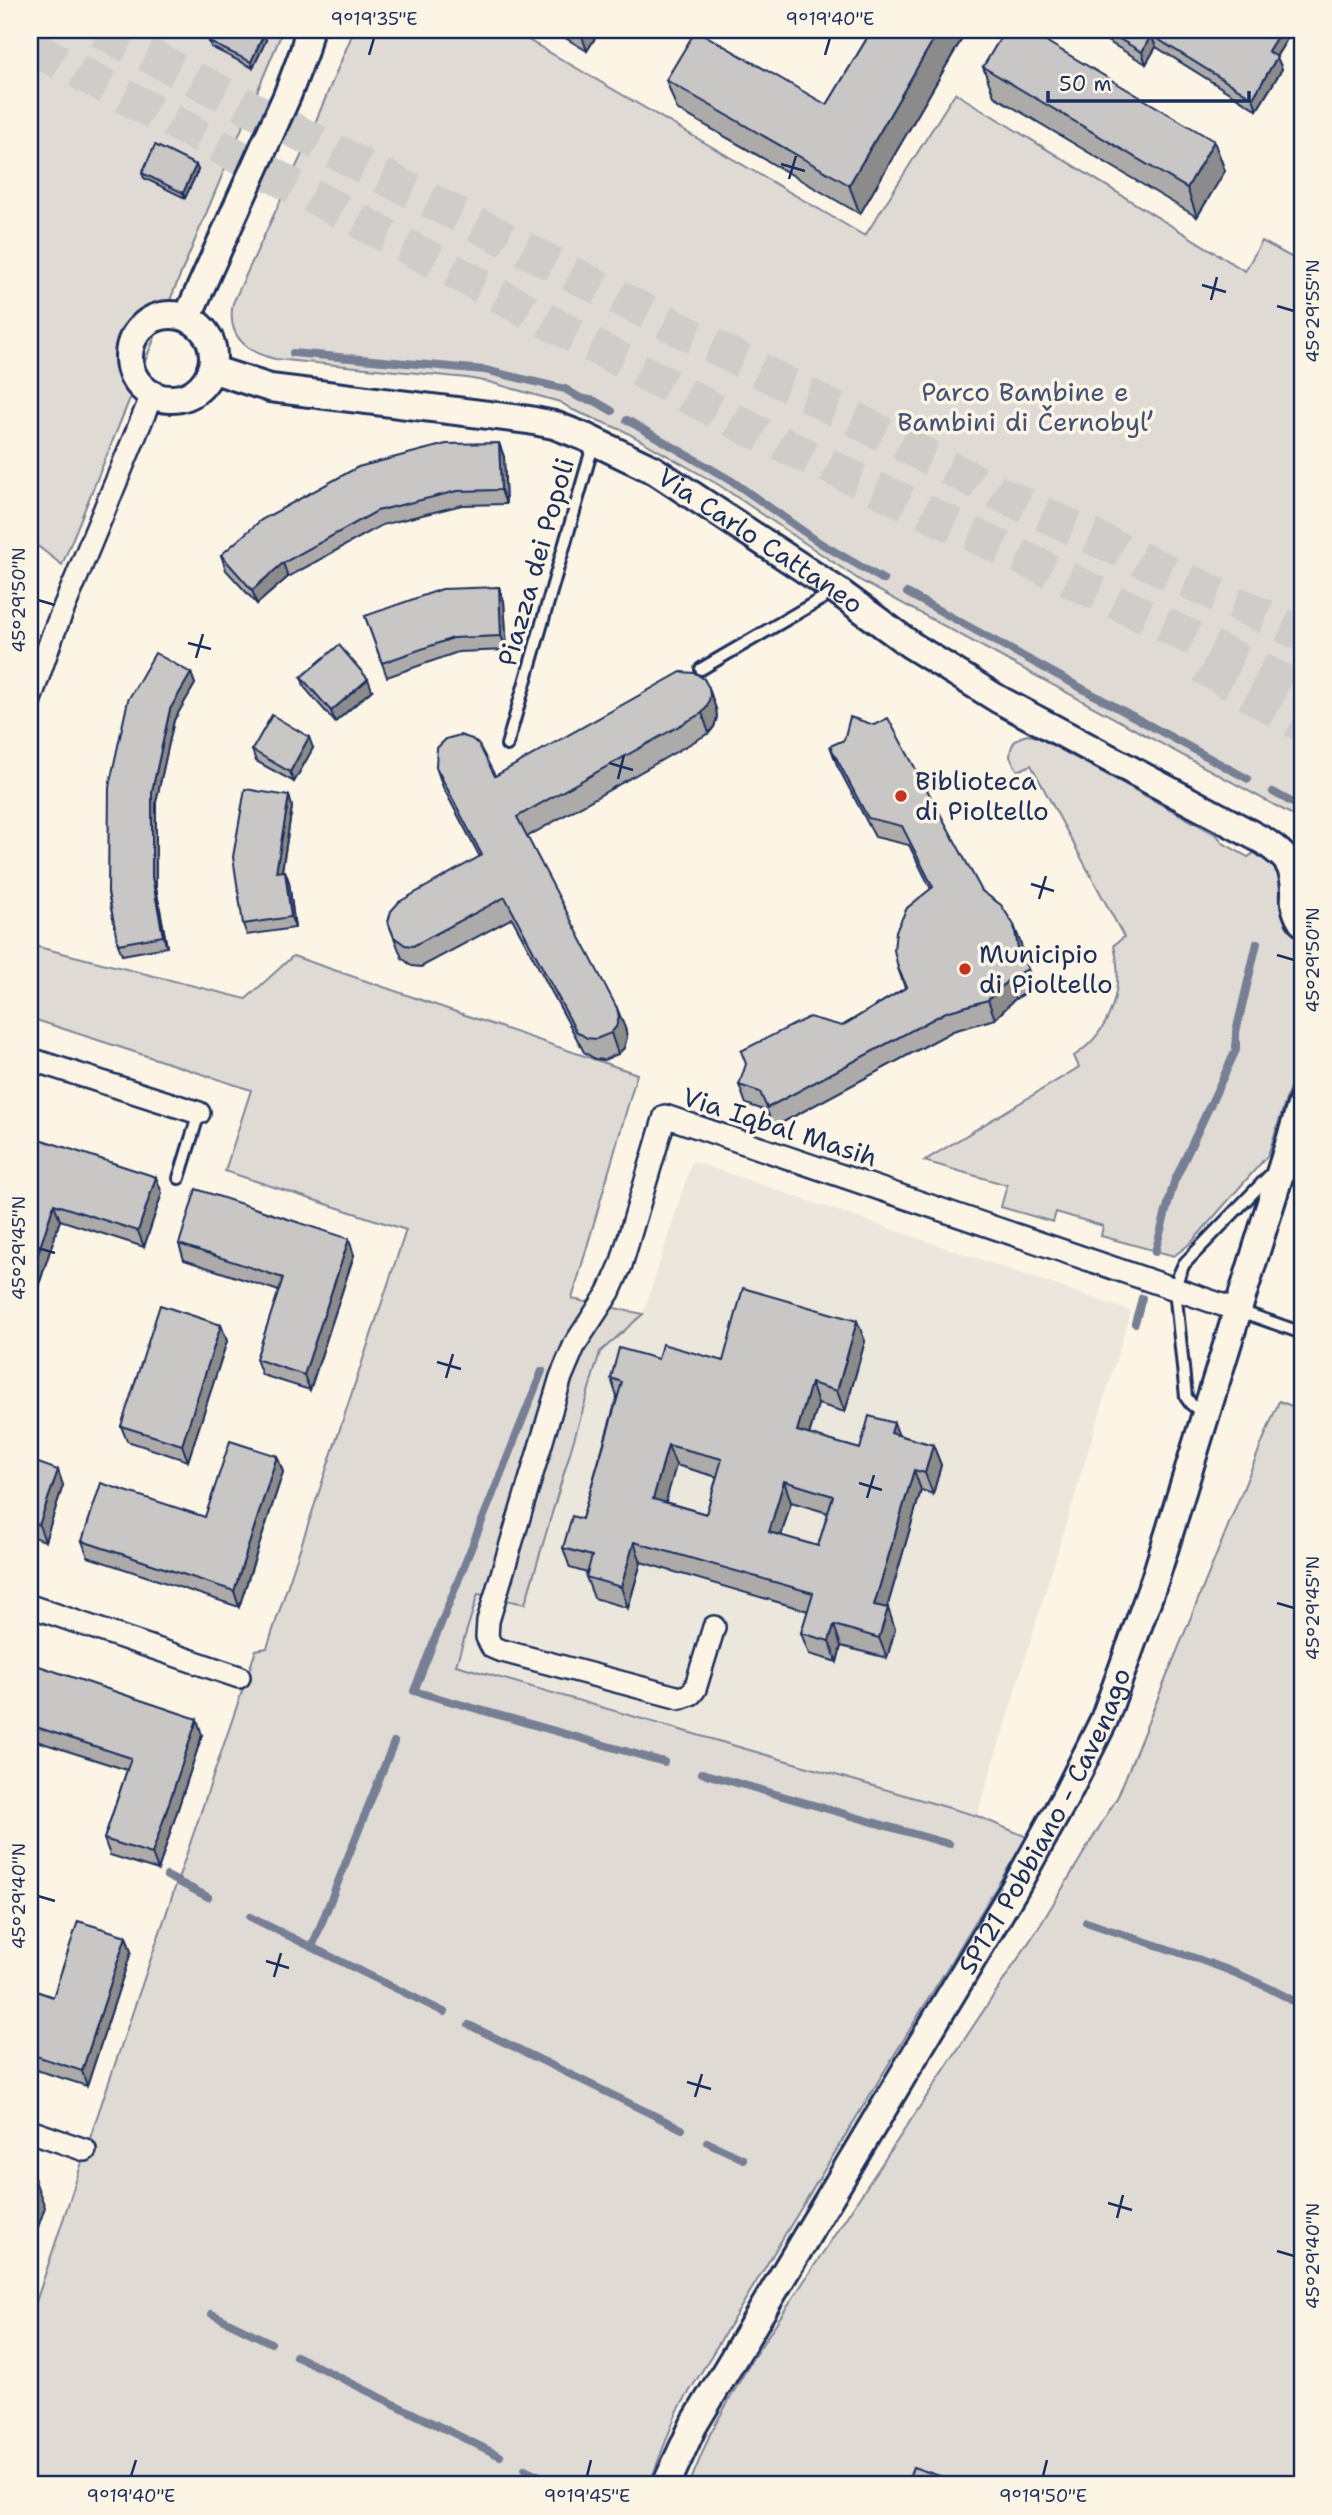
<svg xmlns="http://www.w3.org/2000/svg" width="1332" height="2515" viewBox="0 0 1332 2515" font-family="'Shantell Sans',sans-serif">
<style>
.built{fill:#ece7dc}
.green{fill:#dfdbd4;stroke:#7d8599;stroke-width:2}
.lines{fill:none;stroke-linecap:round;stroke-linejoin:round}
.stream{stroke:#767f94;stroke-width:8}
.trunk-tunnel{stroke:#cfcdca;stroke-width:35;stroke-dasharray:35 18;stroke-linecap:butt}
.service-casing{stroke:#1b2f5e;stroke-width:16}
.minor-casing{stroke:#1b2f5e;stroke-width:26}
.tertiary-casing{stroke:#1b2f5e;stroke-width:32}
.service{stroke:#fcf5e5;stroke-width:10}
.minor{stroke:#fcf5e5;stroke-width:21}
.tertiary{stroke:#fcf5e5;stroke-width:26}
.wall{fill:#acabaa;stroke:#1b2f5e;stroke-width:2;fill-rule:evenodd}
.shaded-wall{fill:#8c8b8b;stroke:#1b2f5e;stroke-width:2}
.building{fill:#c8c7c6;stroke:#1b2f5e;stroke-width:2;fill-rule:evenodd}
.ticks{fill:none;stroke:#1b2f5e;stroke-width:2.5}
.poi-dot{fill:#c8321e;stroke:#fcf5e5;stroke-width:2.5}
.labels{text-anchor:middle;stroke-width:7;stroke-linejoin:round;paint-order:stroke}
.park-label{font-size:26px;fill:#425176;stroke:#fcf5e5}
.street-label{font-size:26px;fill:#1b2f5e;stroke:#fcf5e5}
.poi-label{font-size:26px;fill:#1b2f5e;stroke:#fcf5e5;text-anchor:start}
.neatline{fill:none;stroke:#1b2f5e;stroke-width:2.5}
.ticks-label{font-size:18px;text-anchor:middle;fill:#1b2f5e}
</style>
<rect width="100%" height="100%" fill="#fcf5e5"/>
<filter id="ink" filterUnits="userSpaceOnUse"><feTurbulence type="fractalNoise" baseFrequency=".0143" numOctaves="2"/><feDisplacementMap in="SourceGraphic" scale="14" xChannelSelector="R" yChannelSelector="G"/><feConvolveMatrix kernelMatrix="1 2 1 2 8 2 1 2 1" color-interpolation-filters="sRGB"/></filter>
<g filter="url(#ink)">
<polygon class="built" points="692,1161 1131,1311 977,1816 456,1665 478,1594 525,1603 600,1352 643,1314"/>
<g class="green">
<polygon points="30,30 283,30 177,283 62,565 30,540"/>
<path d="M 354,30 L 511,30 L 865,236 L 955,93 L 1245,271 L 1262,241 L 1302,263 L 1302,820 L 861,581 L 719,485 L 624,431 L 573,410 L 560,402 L 489,382 L 467,378 L 275,359 C 247,352 226,336 233,303 L 302,154 Z"/>
<path d="M 1028,735 L 1038,737 L 1217,835 L 1223,843 L 1248,857 L 1260,849 L 1280,860 L 1302,933 L 1302,1050 L 1268,1155 L 1192,1242 L 1174,1256 L 1101,1236 L 1103,1226 L 1056,1212 L 1053,1222 L 1001,1207 L 1007,1185 L 924,1161 L 1079,1067 L 1074,1056 C 1112,1031 1124,988 1114,945 L 1124,937 L 1031,765 L 1018,771 L 1010,757 C 1010,745 1016,737 1028,735 Z"/>
<polygon points="30,945 246,999 293,956 637,1074 572,1299 643,1314 600,1352 525,1604 478,1594 456,1665 977,1816 1027,1837 677,2412 649,2485 30,2485 30,2320 98,2114 256,1650 267,1648 406,1230 225,1171 251,1090 30,1018"/>
<polygon points="1279,1401 1302,1410 1302,2483 1285,2479 1283,2485 689,2485 710,2434 751,2361 1041,1924 1118,1796"/>
</g>
<g class="lines">
<g class="stream">
<polyline points="293,353 485,370 565,389 580,398 595,401 612,411"/>
<polyline points="627,420 732,481 820,543 884,580"/>
<polyline points="907,593 1248,779"/>
<polyline points="1273,792 1302,808"/>
<polyline points="1155,1252 1174,1182 1236,1050 1236,1032 1257,943"/>
<polyline points="1135,1323 1142,1298"/>
<polyline points="542,1371 414,1691 664,1762"/>
<polyline points="702,1773 949,1844"/>
<polyline points="167,1876 208,1897"/>
<polyline points="250,1917 444,2012"/>
<path d="M 1086,1922 C 1158,1947 1236,1966 1302,2006"/>
<polyline points="312,1947 394,1742"/>
<polyline points="469,2025 682,2129"/>
<polyline points="707,2142 743,2159"/>
<polyline points="212,2314 271,2343"/>
<polyline points="296,2356 500,2456"/>
<polyline points="525,2469 559,2485"/>
</g>
<g class="trunk-tunnel">
<polyline points="99,30 996,492 1302,634"/>
<polyline points="30,46 750,429 1302,690"/>
<polyline points="1202,666 1302,725"/>
</g>
<defs>
<g id="service">
<polyline points="701,669 835,591"/>
<polyline points="507,745 594,442"/>
<polyline points="179,1178 199,1113"/>
<polyline points="1237,1310 1302,1333"/>
<polyline points="1204,1414 1191,1404 1186,1397 1175,1289 1179,1275 1184,1264 1272,1173"/>
</g>
<g id="minor">
<polyline points="30,700 53,634 152,395"/>
<polyline points="30,1059 199,1113"/>
<polyline points="30,1606 239,1677"/>
<polyline points="714,1627 695,1689 691,1694 680,1698 499,1650 492,1647 487,1637 488,1621 561,1377 575,1344 609,1292 621,1265 665,1116 1237,1310"/>
<polyline points="30,2131 85,2150"/>
</g>
<g id="tertiary">
<circle cx="171" cy="357" r="42"/>
<polyline points="187,318 287,96 304,51 309,30"/>
<path id="s1" d="M 211,369 L 270,388 L 529,420 L 554,425 L 585,437 L 654,470 L 836,590 L 911,645 L 998,699 L 1264,841 C 1285,856 1294,862 1295,890"/>
<path d="M 1301,874 C 1293,891 1292,907 1302,922"/>
<path id="s2" d="M 666,2485 L 693,2426 L 1016,1886 L 1067,1794 L 1104,1720 L 1155,1579 L 1302,1102"/>
</g>
</defs>
<use href="#service" class="service-casing"/>
<use href="#minor" class="minor-casing"/>
<use href="#tertiary" class="tertiary-casing"/>
<use href="#service" class="service"/>
<use href="#minor" class="minor"/>
<use href="#tertiary" class="tertiary"/>
</g>
<g class="wall">
<polygon points="552,30 600,30 587,51"/>
<polygon points="872,30 967,30 860,214 677,109 666,80 827,105"/>
<polygon points="1095,30 1172,30 1169,36 1170,37 1176,33 1178,30 1291,30 1292,31 1276,57 1282,69 1257,110 1156,47 1146,64 1097,35"/>
<polygon points="266,40 253,68 211,47 209,42"/>
<polygon points="983,67 1214,141 1225,171 1197,217 994,96"/>
<polygon points="198,170 185,198 144,178 142,173"/>
<polygon points="499,443 504,457 506,504 462,505 382,525 288,577 257,604 226,570 221,555"/>
<polygon points="499,587 504,601 507,650 458,652 387,677 365,616"/>
<polygon points="191,673 195,684 174,720 156,802 156,888 167,947 122,955 118,944 108,892"/>
<polygon points="301,677 372,690 335,722 305,688"/>
<polygon points="704,679 716,709 717,717 714,727 709,733 527,837 625,1028 627,1037 624,1048 618,1054 604,1060 595,1059 584,1052 512,918 421,967 412,966 402,958 388,922 480,857 443,787 436,767 495,776"/>
<polygon points="830,746 982,891 1021,944 1023,959 1028,969 1035,988 1015,999 995,1019 953,1031 774,1127 767,1111 746,1104 739,1085 842,1026 905,988 898,968 931,889 909,845 875,837 837,765"/>
<polygon points="313,748 294,782 256,761 252,750"/>
<polygon points="289,796 292,807 282,871 285,871 289,882 295,928 247,935 243,924"/>
<polygon points="30,1136 162,1193 144,1247 60,1220 30,1312"/>
<polygon points="179,1244 354,1255 310,1390 262,1375 256,1359 279,1291 184,1260"/>
<path d="M 857,1321 L 865,1341 L 845,1412 L 818,1404 L 809,1435 L 860,1449 L 894,1423 L 898,1435 L 933,1445 L 941,1465 L 933,1494 L 921,1490 L 887,1608 L 895,1629 L 887,1658 L 841,1646 L 837,1662 L 809,1654 L 801,1633 L 808,1611 L 641,1562 L 628,1608 L 594,1598 L 586,1577 L 587,1573 L 570,1568 L 563,1548 L 582,1519 L 617,1397 L 611,1378 L 658,1359 L 723,1361 ZM 676,1465 L 717,1477 L 706,1514 L 665,1502 ZM 791,1502 L 828,1513 L 818,1546 L 781,1536 Z"/>
<polygon points="221,1325 227,1341 188,1461 127,1441 121,1426"/>
<polygon points="277,1456 283,1472 239,1607 88,1557 82,1541 205,1517"/>
<polygon points="30,1460 63,1485 45,1541 30,1536"/>
<polygon points="30,1663 202,1735 158,1870 110,1855 104,1839 127,1770 30,1739"/>
<polygon points="126,1936 131,1952 87,2086 30,2068 30,1989 53,1997"/>
</g>
<g class="shaded-wall">
<polygon points="580,30 600,30 587,51"/>
<polygon points="939,30 967,30 860,214 849,185"/>
<polygon points="1162,30 1172,30 1166,42"/>
<polygon points="1281,30 1291,30 1292,31 1272,63 1268,51"/>
<polygon points="264,34 266,40 253,68 251,62"/>
<polygon points="1151,35 1156,47 1146,64 1142,52"/>
<polygon points="1277,57 1282,69 1257,110 1253,98"/>
<polygon points="1214,141 1225,171 1197,217 1187,188"/>
<polygon points="196,165 198,170 185,198 183,193"/>
<polygon points="499,443 504,457 506,504 501,490"/>
<polygon points="283,563 288,577 257,604 252,590"/>
<polygon points="499,587 504,601 507,650 501,636"/>
<polygon points="191,673 195,684 174,720 156,802 156,888 167,947 163,936 152,877 152,791 170,709"/>
<polygon points="368,679 372,690 335,722 331,711"/>
<polygon points="709,688 716,709 717,717 714,727 709,733 702,713"/>
<polygon points="309,737 313,748 294,782 290,772"/>
<polygon points="289,796 292,807 280,883 276,872"/>
<polygon points="285,871 289,882 295,928 291,917"/>
<polygon points="1014,925 1021,944 1024,968 1018,949"/>
<polygon points="1008,980 1015,999 995,1019 988,1000"/>
<polygon points="617,1008 625,1028 627,1037 624,1048 618,1054 611,1033"/>
<polygon points="156,1177 162,1193 144,1247 138,1231"/>
<polygon points="54,1204 60,1220 30,1312 30,1278"/>
<polygon points="349,1239 354,1255 310,1390 304,1375"/>
<polygon points="857,1321 865,1341 845,1412 837,1391"/>
<polygon points="221,1325 227,1341 188,1461 182,1445"/>
<polygon points="811,1383 818,1404 804,1452 797,1431"/>
<polygon points="894,1423 902,1444 891,1433"/>
<polygon points="668,1445 676,1465 661,1519 653,1499"/>
<polygon points="933,1445 941,1465 933,1494 925,1473"/>
<polygon points="277,1456 283,1472 239,1607 234,1591"/>
<polygon points="58,1470 63,1485 45,1541 39,1525"/>
<polygon points="914,1470 921,1490 882,1625 874,1605"/>
<polygon points="784,1481 791,1502 776,1553 769,1532"/>
<polygon points="634,1542 641,1562 628,1608 621,1587"/>
<polygon points="888,1608 895,1629 887,1658 879,1638"/>
<polygon points="834,1625 841,1646 837,1662 829,1641"/>
<polygon points="197,1719 202,1735 158,1870 152,1854"/>
<polygon points="126,1936 131,1952 87,2086 82,2071"/>
<polygon points="34,2178 45,2207 30,2251 30,2190"/>
</g>
<g class="building">
<polygon points="215,30 254,30 264,34 251,62 209,42"/>
<polygon points="696,30 827,105 872,30 939,30 849,185 666,80"/>
<polygon points="1005,30 1027,30 1214,141 1187,188 983,67"/>
<polygon points="1104,30 1162,30 1165,35 1170,37 1176,33 1178,30 1281,30 1268,51 1277,57 1253,98 1151,35 1142,52"/>
<polygon points="155,145 196,165 183,193 142,173"/>
<polygon points="499,443 501,490 457,491 377,511 283,563 252,590 221,555 261,520 358,467 446,444"/>
<polygon points="499,587 501,636 453,638 382,663 365,616 442,589"/>
<polygon points="339,645 368,679 331,711 301,677"/>
<polygon points="155,653 191,673 170,709 152,791 152,877 163,936 118,944 108,892 109,787 128,700"/>
<polygon points="681,672 695,673 704,679 709,688 710,696 707,707 702,713 517,817 617,1008 619,1017 616,1027 611,1033 596,1039 587,1038 576,1031 505,897 413,946 405,945 394,937 388,922 391,911 399,902 482,855 436,767 437,748 446,739 460,735 472,739 479,745 495,776"/>
<polygon points="272,715 309,737 290,772 252,750"/>
<polygon points="850,717 874,725 888,718 982,891 1001,905 1014,925 1018,949 1028,969 1008,980 988,1000 946,1012 767,1108 760,1092 739,1085 746,1064 741,1051 809,1017 842,1026 907,987 898,968 894,950 896,931 907,908 933,887 902,826 868,818 830,746 844,740"/>
<polygon points="245,789 289,796 276,872 285,871 291,917 243,924 233,857"/>
<polygon points="30,1136 156,1177 138,1231 54,1204 30,1278"/>
<polygon points="196,1189 349,1239 304,1375 256,1359 283,1278 179,1244"/>
<path d="M 743,1288 L 857,1321 L 837,1391 L 811,1383 L 797,1431 L 860,1449 L 869,1416 L 894,1423 L 891,1433 L 933,1445 L 925,1473 L 914,1470 L 874,1605 L 888,1608 L 879,1638 L 834,1625 L 829,1641 L 801,1633 L 813,1593 L 634,1542 L 621,1587 L 586,1577 L 592,1556 L 563,1548 L 572,1516 L 582,1519 L 622,1382 L 611,1378 L 619,1348 L 658,1359 L 662,1344 L 723,1361 ZM 668,1445 L 722,1459 L 706,1514 L 653,1499 ZM 784,1481 L 833,1496 L 818,1546 L 769,1532 Z"/>
<polygon points="160,1305 221,1325 182,1445 121,1426"/>
<polygon points="230,1441 277,1456 234,1591 82,1541 101,1483 205,1517"/>
<polygon points="30,1460 58,1470 39,1525 30,1522"/>
<polygon points="30,1663 197,1719 152,1854 104,1839 131,1758 30,1725"/>
<polygon points="78,1921 126,1936 82,2071 30,2054 30,1989 53,1997"/>
<polygon points="30,2176 34,2178 30,2190"/>
<polygon points="913,2467 952,2480 950,2485 907,2485"/>
</g>
</g>
<path class="ticks" d="M 369,55 L 374,38M 825,55 L 830,38M 781,164 L 805,171M 789,179 L 796,156M 1202,285 L 1226,292M 1211,300 L 1217,277M 1277,306 L 1294,311M 38,600 L 55,605M 188,643 L 211,649M 196,658 L 203,634M 609,763 L 633,770M 618,779 L 624,755M 1031,884 L 1054,891M 1039,899 L 1046,876M 1277,955 L 1294,960M 38,1248 L 55,1253M 437,1362 L 461,1369M 446,1378 L 453,1354M 859,1483 L 882,1490M 867,1498 L 874,1475M 1277,1603 L 1294,1608M 38,1896 L 55,1901M 266,1961 L 289,1968M 274,1977 L 281,1953M 687,2082 L 711,2089M 695,2097 L 702,2074M 1108,2203 L 1132,2210M 1117,2218 L 1123,2195M 1277,2251 L 1294,2256M 131,2476 L 136,2460M 587,2476 L 591,2460M 1043,2476 L 1047,2460"/>
<g class="poi-dot">
<circle cx="901" cy="796" r="7"/>
<circle cx="965" cy="969" r="7"/>
</g>
<g class="labels">
<g class="park-label">
<text x="1025" y="401">Parco Bambine e<tspan x="1025" dy="30">Bambini di Černobyl’</tspan></text>
</g>
<g class="street-label">
<text dy="9" stroke="none"><textPath href="#s1" startOffset="586">Via Carlo Cattaneo</textPath></text>
<text transform="translate(536 562) rotate(-74)" y="9">Piazza dei Popoli</text>
<text transform="translate(780 1127) rotate(18)" y="9">Via Iqbal Masih</text>
<text dy="9" stroke="none"><textPath href="#s2" startOffset="765">SP121 Pobbiano - Cavenago</textPath></text>
</g>
<g class="poi-label">
<text x="915" y="790">Biblioteca<tspan x="915" dy="30">di Pioltello</tspan></text>
<text x="979" y="963">Municipio<tspan x="979" dy="30">di Pioltello</tspan></text>
</g>
</g>
<rect width="1332" height="2515" fill="none" stroke="#fcf5e5" stroke-width="77"/>
<path d="M1048 91v10h201v-10" fill="none" stroke="#1b2f5e" stroke-width="3.5"/>
<text x="1059" y="91" font-size="21" fill="#1b2f5e" stroke="#fcf5e5" stroke-width="5" paint-order="stroke">50 m</text>
<rect x="38" y="38" width="1256" height="2438" class="neatline"/>
<g class="ticks-label">
<text x="374" y="25">9°19'35"E</text>
<text x="830" y="25">9°19'40"E</text>
<text transform="translate(1313 311) rotate(-90)" y="6">45°29'55"N</text>
<text transform="translate(19 600) rotate(-90)" y="6">45°29'50"N</text>
<text transform="translate(1313 960) rotate(-90)" y="6">45°29'50"N</text>
<text transform="translate(19 1248) rotate(-90)" y="6">45°29'45"N</text>
<text transform="translate(1313 1608) rotate(-90)" y="6">45°29'45"N</text>
<text transform="translate(19 1896) rotate(-90)" y="6">45°29'40"N</text>
<text transform="translate(1313 2256) rotate(-90)" y="6">45°29'40"N</text>
<text x="131" y="2502">9°19'40"E</text>
<text x="587" y="2502">9°19'45"E</text>
<text x="1043" y="2502">9°19'50"E</text>
</g>
</svg>
